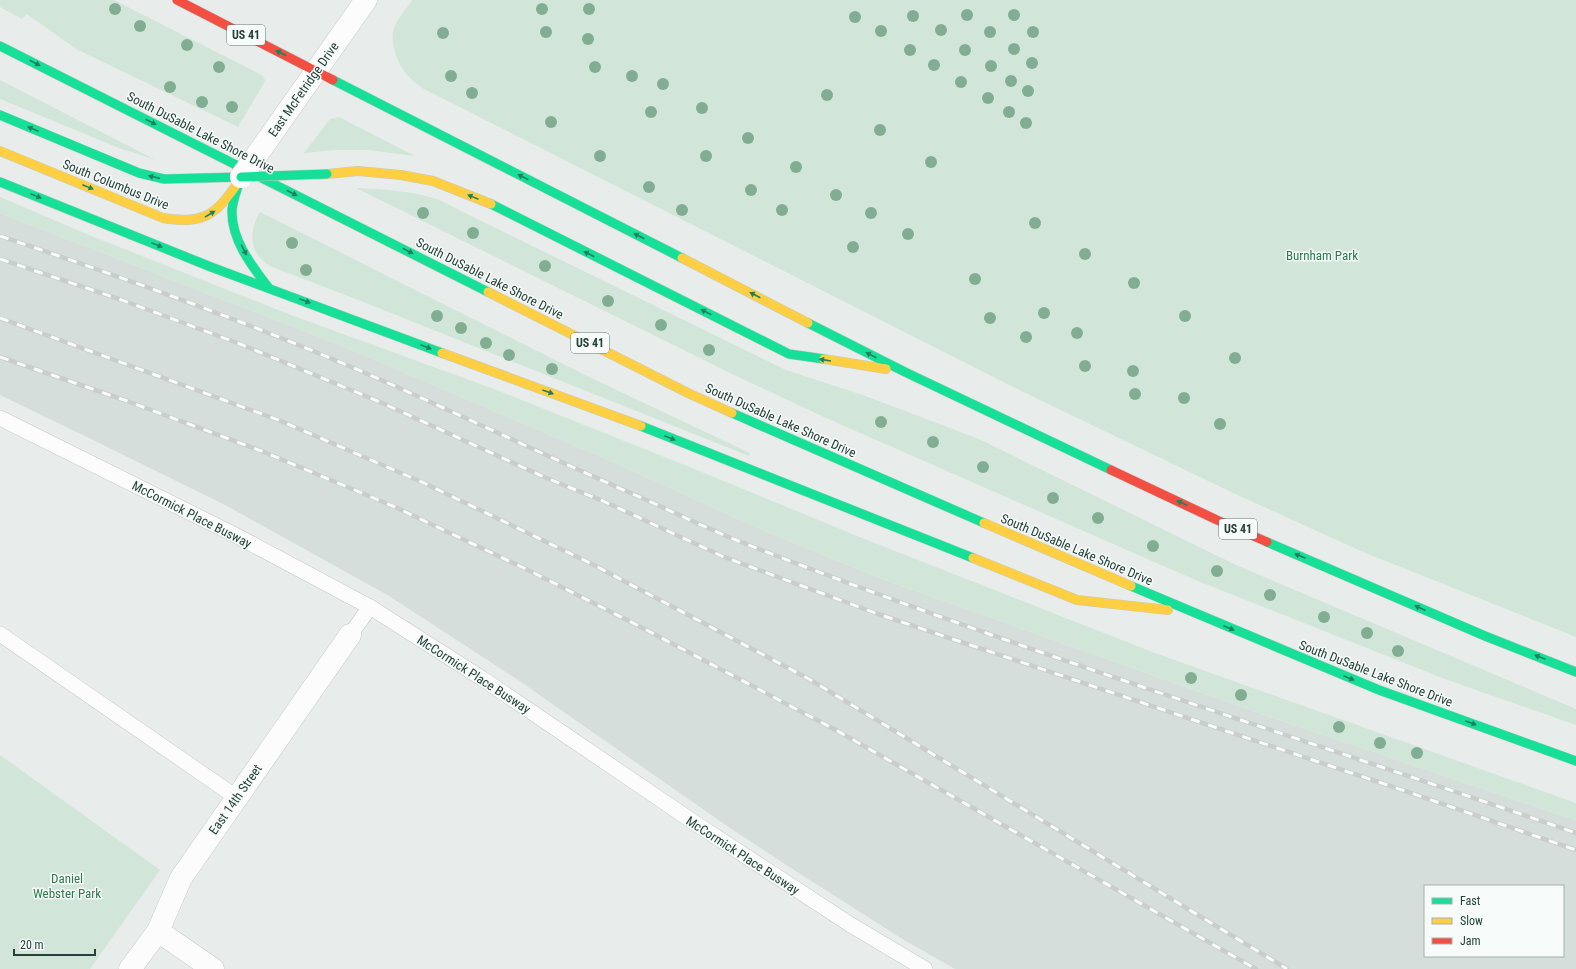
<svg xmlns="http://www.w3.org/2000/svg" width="1576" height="969" viewBox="0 0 1576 969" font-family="'Roboto Condensed',sans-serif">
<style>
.built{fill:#d6dedb;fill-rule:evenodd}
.green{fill:#d1e6d8}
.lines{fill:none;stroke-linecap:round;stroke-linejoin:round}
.lane-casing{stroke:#c5cac8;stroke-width:16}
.street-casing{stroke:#c5cac8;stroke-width:23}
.fast-casing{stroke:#c3cbc8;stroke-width:10}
.slow-casing{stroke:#c3cbc8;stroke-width:10}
.jam-casing{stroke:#c3cbc8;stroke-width:10}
.lane{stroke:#fcfcfc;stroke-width:15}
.street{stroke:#fcfcfc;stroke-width:22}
.fast{stroke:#16e098;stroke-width:9}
.slow{stroke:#ffcf43;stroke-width:9}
.jam{stroke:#f24e42;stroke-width:9}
.rail-casing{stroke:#c9cdcc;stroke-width:4.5}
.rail{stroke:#f7fbf9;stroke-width:3;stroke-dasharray:9;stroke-linecap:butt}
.street-bridge-casing{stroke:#c5cac8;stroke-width:23;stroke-linecap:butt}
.fast-bridge-casing{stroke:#c3ccc9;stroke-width:10;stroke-linecap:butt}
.street-bridge{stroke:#fcfcfc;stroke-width:22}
.fast-bridge{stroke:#16e098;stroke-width:9}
.tree{fill:#81ae93}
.oneway{fill:#1e8160}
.labels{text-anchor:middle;stroke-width:3;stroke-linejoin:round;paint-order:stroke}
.shield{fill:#f7fbf9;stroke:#637a73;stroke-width:1}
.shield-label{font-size:12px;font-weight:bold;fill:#24423a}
.street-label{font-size:13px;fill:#24423a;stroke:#f7fbf9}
.park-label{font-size:13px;fill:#2d7a4b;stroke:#f7fbf9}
</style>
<rect width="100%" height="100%" fill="#e8edeb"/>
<path class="built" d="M 0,213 L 340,345 L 611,461 L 765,531 L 882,579 L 1270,717 L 1576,820 L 1576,969 L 955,969 L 904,940 L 794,870 L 727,826 L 518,680 L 389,596 L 225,505 L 93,440 L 0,395 ZM 1425,886 L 1563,886 L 1563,956 L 1425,956 Z"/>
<g class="green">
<polygon points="0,0 114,0 262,75 265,80 263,85 238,127 76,49 27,14 22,19 0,7"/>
<path d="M 412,0 L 1576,0 L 1576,637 L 1363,552 L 1231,492 L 1013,387 L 422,88 C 418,84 412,81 408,76 C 398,65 391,47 393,32 C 395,21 406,10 412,0 Z"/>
<polygon points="0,80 156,160 119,148 0,99"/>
<polygon points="339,117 415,156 368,150 336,150 304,153 330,119"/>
<path d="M 356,188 C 383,189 411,191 437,199 C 444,202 452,206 459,210 L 786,370 L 863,395 L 979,439 L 1236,565 L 1576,709 L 1576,725 L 1442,678 L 1193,579 L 826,418 L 732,374 Z"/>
<polygon points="0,197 89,235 291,315 494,389 697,470 862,538 1155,653 1576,803 1576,820 1270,717 882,579 765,531 611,461 340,345 0,213"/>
<path d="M 260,212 L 585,375 L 750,453 L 749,456 L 376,307 L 270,266 C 249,252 248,233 260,212 Z"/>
<polygon points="0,755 160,870 90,969 0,969"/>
</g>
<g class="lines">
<defs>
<g id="lane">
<polyline points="0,418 237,536 370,607 483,679 698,825 851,925 925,969"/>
<polyline points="0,634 236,797"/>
<polyline points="350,635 370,607"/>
</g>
<g id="street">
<polyline points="266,142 366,0"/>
<polyline points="158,931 213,969"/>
<polyline points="130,969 158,931 181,878 350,635"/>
</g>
<g id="fast">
<polyline points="0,46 488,292"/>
<polyline points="333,80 682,258"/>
<polyline points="0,115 139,173 164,179 241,177"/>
<path d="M 241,177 C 238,188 233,198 232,210 C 231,239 251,265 268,287"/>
<polyline points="0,182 211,267 442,353"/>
<polyline points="491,204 789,354 824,359"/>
<polyline points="808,323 905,372 1111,470"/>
<polyline points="732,413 984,523"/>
<polyline points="641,426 973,558"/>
<polyline points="1267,542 1485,636 1576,672"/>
<polyline points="1131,586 1379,690 1576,761"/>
</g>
<g id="slow">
<path d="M 0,151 L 163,218 C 206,225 216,214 240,180"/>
<polyline points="327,174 358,171 401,175 433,181 491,204"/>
<polyline points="682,258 808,323"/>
<polyline points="488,292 690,394 732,413"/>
<polyline points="442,353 641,426"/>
<polyline points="824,359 886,369"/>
<polyline points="984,523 1131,586"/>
<polyline points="973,558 1077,600 1168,610"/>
</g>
<g id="jam">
<polyline points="177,0 333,80"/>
<polyline points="1111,470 1217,520 1267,542"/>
</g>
</defs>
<use href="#lane" class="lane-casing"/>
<use href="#street" class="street-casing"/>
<use href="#fast" class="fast-casing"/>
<use href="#slow" class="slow-casing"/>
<use href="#jam" class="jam-casing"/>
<use href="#lane" class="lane"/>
<use href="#street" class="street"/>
<use href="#fast" class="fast"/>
<use href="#slow" class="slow"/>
<use href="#jam" class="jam"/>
<defs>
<g id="rail">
<path d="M 0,236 C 131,280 262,327 388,383 C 476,422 563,464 651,502 C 679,515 707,528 736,540 C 1012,649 1296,736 1576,833"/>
<polyline points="0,259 119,299 240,344 380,402 544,477 603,501 724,557 878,614 1408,792 1576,850"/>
<polyline points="0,318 281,421 424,483 590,563 809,679 1287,969"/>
<polyline points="0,357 127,401 264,452 395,507 526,569 635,624 834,729 1256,969"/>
</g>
</defs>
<use href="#rail" class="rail-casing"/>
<use href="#rail" class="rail"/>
<defs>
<polyline id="street-bridge" points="241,177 266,142"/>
<polyline id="fast-bridge" points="241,177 327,174"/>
</defs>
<use href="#street-bridge" class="street-bridge-casing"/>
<use href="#fast-bridge" class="fast-bridge-casing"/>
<use href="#street-bridge" class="street-bridge"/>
<use href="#fast-bridge" class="fast-bridge"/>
</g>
<g class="tree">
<circle cx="115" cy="9" r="6"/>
<circle cx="542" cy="9" r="6"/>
<circle cx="589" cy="9" r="6"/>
<circle cx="967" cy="15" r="6"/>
<circle cx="1014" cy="15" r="6"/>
<circle cx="913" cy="16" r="6"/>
<circle cx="855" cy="17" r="6"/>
<circle cx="140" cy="26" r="6"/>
<circle cx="941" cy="30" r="6"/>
<circle cx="881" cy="31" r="6"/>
<circle cx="546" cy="32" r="6"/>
<circle cx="990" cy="32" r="6"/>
<circle cx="1033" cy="32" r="6"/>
<circle cx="443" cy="33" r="6"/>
<circle cx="588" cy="39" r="6"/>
<circle cx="187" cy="45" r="6"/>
<circle cx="1014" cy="49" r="6"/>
<circle cx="910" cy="50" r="6"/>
<circle cx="965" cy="50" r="6"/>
<circle cx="1032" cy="63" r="6"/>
<circle cx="934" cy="65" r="6"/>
<circle cx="991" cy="66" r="6"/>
<circle cx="219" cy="67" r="6"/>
<circle cx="595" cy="67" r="6"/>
<circle cx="451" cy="76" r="6"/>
<circle cx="632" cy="76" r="6"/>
<circle cx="1011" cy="81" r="6"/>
<circle cx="961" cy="82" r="6"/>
<circle cx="663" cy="84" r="6"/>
<circle cx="170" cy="87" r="6"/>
<circle cx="1028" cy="91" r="6"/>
<circle cx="472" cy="93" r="6"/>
<circle cx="827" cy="95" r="6"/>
<circle cx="988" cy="98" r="6"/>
<circle cx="202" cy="102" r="6"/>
<circle cx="232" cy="107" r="6"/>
<circle cx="702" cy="108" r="6"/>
<circle cx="651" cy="112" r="6"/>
<circle cx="1009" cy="112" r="6"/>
<circle cx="551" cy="122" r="6"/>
<circle cx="1026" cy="123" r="6"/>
<circle cx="880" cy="130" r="6"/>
<circle cx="748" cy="138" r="6"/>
<circle cx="600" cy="156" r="6"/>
<circle cx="706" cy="156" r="6"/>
<circle cx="931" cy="162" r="6"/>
<circle cx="796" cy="167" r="6"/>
<circle cx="649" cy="187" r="6"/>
<circle cx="751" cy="190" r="6"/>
<circle cx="836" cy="195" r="6"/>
<circle cx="682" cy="210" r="6"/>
<circle cx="782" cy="210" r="6"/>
<circle cx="423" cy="213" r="6"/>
<circle cx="871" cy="213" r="6"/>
<circle cx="1035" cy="223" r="6"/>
<circle cx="473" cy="233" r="6"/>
<circle cx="908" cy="234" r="6"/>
<circle cx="292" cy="243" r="6"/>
<circle cx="853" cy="247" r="6"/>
<circle cx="1085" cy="254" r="6"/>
<circle cx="545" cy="266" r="6"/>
<circle cx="306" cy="270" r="6"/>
<circle cx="975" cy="279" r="6"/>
<circle cx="1134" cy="283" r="6"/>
<circle cx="608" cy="301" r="6"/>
<circle cx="1044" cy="313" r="6"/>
<circle cx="437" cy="316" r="6"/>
<circle cx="1185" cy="316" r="6"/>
<circle cx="990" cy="318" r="6"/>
<circle cx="661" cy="325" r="6"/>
<circle cx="461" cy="328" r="6"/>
<circle cx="1077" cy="333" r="6"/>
<circle cx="1026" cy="337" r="6"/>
<circle cx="486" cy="343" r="6"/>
<circle cx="709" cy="350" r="6"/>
<circle cx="509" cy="355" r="6"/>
<circle cx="1235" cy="358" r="6"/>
<circle cx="1085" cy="366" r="6"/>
<circle cx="552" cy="369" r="6"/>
<circle cx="1133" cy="371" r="6"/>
<circle cx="1135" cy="394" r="6"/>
<circle cx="1184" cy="398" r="6"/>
<circle cx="881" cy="422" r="6"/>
<circle cx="1220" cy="424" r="6"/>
<circle cx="933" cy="442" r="6"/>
<circle cx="983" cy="467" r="6"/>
<circle cx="1053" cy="498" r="6"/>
<circle cx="1098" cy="518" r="6"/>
<circle cx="1153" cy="546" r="6"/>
<circle cx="1217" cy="571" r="6"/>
<circle cx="1270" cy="595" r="6"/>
<circle cx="1324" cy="617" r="6"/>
<circle cx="1367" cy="633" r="6"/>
<circle cx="1398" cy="651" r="6"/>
<circle cx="1191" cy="678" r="6"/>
<circle cx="1241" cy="695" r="6"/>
<circle cx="1339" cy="727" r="6"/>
<circle cx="1380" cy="743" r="6"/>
<circle cx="1417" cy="753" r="6"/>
</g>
<defs><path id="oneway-solid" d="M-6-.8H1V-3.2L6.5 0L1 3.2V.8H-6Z"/></defs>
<g class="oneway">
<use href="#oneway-solid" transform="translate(281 53) rotate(-153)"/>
<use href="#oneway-solid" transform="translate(35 63) rotate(27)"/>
<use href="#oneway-solid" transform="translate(151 122) rotate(27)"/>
<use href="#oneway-solid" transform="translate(33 129) rotate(-157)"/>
<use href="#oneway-solid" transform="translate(154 177) rotate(-167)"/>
<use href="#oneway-solid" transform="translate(523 177) rotate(-153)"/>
<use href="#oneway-solid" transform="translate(88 187) rotate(22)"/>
<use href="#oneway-solid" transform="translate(292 193) rotate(27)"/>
<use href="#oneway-solid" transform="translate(36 196) rotate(22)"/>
<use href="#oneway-solid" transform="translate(473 197) rotate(-158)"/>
<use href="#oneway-solid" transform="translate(210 214) rotate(-31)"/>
<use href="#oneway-solid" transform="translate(639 236) rotate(-153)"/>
<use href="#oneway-solid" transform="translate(157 245) rotate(22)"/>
<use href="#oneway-solid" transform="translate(244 250) rotate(63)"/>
<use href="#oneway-solid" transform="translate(408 251) rotate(27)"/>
<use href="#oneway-solid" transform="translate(589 254) rotate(-153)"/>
<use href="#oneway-solid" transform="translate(755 295) rotate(-153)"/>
<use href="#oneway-solid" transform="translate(305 301) rotate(21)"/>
<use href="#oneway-solid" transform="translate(706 312) rotate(-153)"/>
<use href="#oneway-solid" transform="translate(426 347) rotate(21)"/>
<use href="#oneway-solid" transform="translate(871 355) rotate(-153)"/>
<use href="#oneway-solid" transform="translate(825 360) rotate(-171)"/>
<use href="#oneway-solid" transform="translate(548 392) rotate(20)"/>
<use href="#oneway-solid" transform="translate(670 438) rotate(22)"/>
<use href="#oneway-solid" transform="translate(1182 503) rotate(-155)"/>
<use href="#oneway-solid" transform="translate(1300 556) rotate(-157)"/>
<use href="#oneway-solid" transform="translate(1420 608) rotate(-156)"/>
<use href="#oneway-solid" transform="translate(1229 628) rotate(23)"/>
<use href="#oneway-solid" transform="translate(1540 657) rotate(-159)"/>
<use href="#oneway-solid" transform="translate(1349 678) rotate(23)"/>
<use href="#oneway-solid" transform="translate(1471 723) rotate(20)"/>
</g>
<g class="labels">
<g class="shield">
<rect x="227" y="25" width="38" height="20" rx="3"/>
<rect x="571" y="333" width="38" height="20" rx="3"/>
<rect x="1219" y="519" width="38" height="20" rx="3"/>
</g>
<g class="shield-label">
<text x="246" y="39">US 41</text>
<text x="590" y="347">US 41</text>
<text x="1238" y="533">US 41</text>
</g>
<g class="street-label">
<text transform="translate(303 89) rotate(-55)" y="5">East McFetridge Drive</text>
<text transform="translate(201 132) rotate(27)" y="5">South DuSable Lake Shore Drive</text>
<text transform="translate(116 184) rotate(22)" y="5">South Columbus Drive</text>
<text transform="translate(490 278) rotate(27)" y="5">South DuSable Lake Shore Drive</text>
<text transform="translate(781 420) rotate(24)" y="5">South DuSable Lake Shore Drive</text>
<text transform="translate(192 514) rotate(27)" y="5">McCormick Place Busway</text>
<text transform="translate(1077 549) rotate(23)" y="5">South DuSable Lake Shore Drive</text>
<text transform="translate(1376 673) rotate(21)" y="5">South DuSable Lake Shore Drive</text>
<text transform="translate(474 674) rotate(33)" y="5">McCormick Place Busway</text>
<text transform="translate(235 799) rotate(-55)" y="5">East 14th Street</text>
<text transform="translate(743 855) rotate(33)" y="5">McCormick Place Busway</text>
</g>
<g class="park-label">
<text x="1322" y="260">Burnham Park</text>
<text x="67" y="883">Daniel<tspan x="67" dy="15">Webster Park</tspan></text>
</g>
</g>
<rect x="1424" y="885" width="140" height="72" fill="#f7fbf9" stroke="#a3b1ad"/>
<rect x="1432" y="898" width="20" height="6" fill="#16e098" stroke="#a3b1ad"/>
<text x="1460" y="905" font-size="12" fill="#24423a">Fast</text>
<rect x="1432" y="918" width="20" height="6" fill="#ffcf43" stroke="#a3b1ad"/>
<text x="1460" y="925" font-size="12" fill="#24423a">Slow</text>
<rect x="1432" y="938" width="20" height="6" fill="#f24e42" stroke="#a3b1ad"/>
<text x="1460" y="945" font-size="12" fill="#24423a">Jam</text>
<path d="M14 949v6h81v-6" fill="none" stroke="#24423a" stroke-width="2"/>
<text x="20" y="949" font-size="12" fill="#24423a" stroke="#f7fbf9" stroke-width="3" paint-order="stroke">20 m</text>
</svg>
